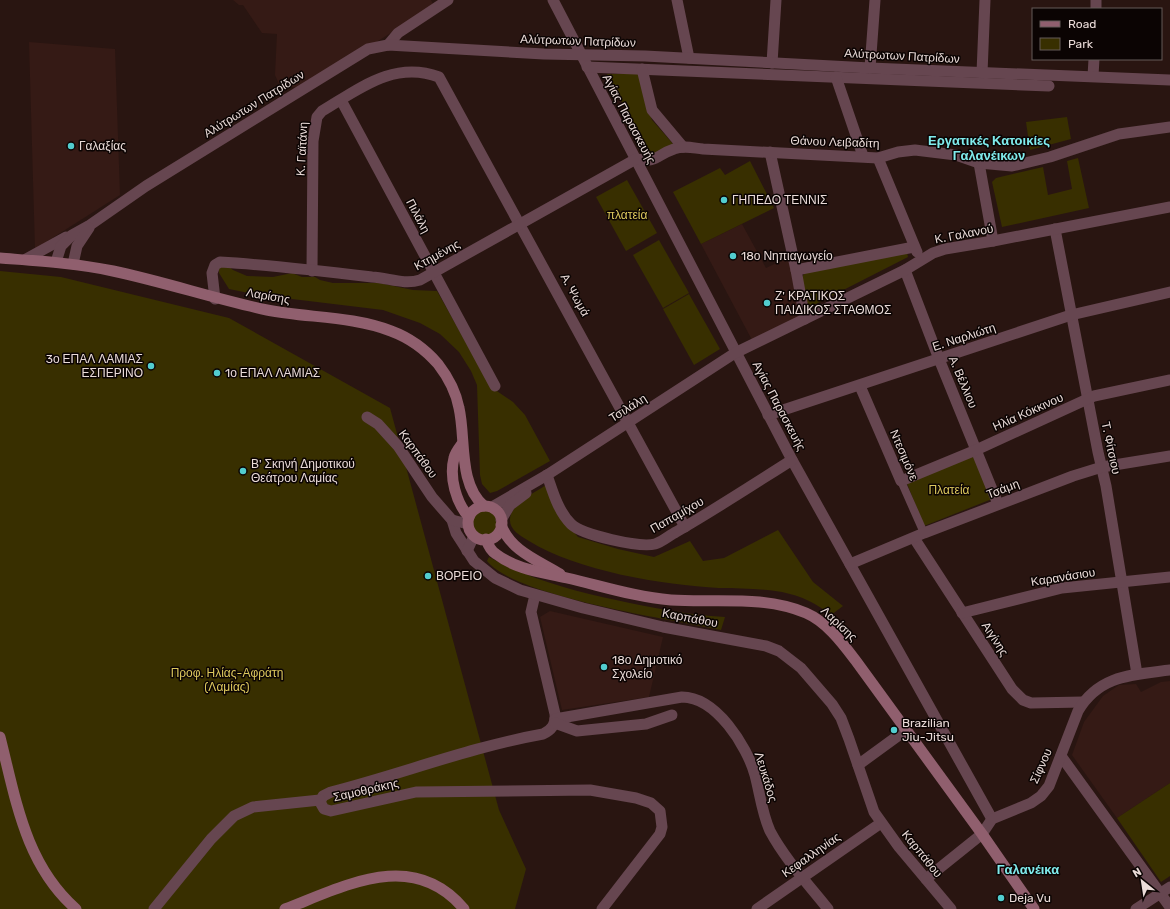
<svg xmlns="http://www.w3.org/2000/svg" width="1170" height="909" viewBox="0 0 1170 909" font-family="Rubik,sans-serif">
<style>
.built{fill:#351a15}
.green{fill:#382f00}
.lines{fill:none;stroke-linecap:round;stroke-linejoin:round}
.pedestrian{stroke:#664650;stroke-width:8}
.minor{stroke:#664650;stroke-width:11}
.tertiary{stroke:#664650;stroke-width:11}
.secondary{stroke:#905f6e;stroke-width:11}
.poi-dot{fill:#52cdcf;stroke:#0b0403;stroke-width:1.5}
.labels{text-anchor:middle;stroke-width:3;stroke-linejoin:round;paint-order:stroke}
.street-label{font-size:12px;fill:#eadbd8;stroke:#0b0403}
.poi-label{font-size:12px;fill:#eadbd8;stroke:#0b0403;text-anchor:start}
.park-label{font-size:12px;fill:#ddc85d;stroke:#0b0403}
.neighbourhood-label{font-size:13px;font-weight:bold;fill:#80eced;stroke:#0b0403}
</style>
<rect width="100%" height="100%" fill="#291511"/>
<g class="built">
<polygon points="233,0 431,0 434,6 301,89 279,84 275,75 277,34 262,33 243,5 239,5"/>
<polygon points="29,42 115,49 120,195 35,249"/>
<polygon points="742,224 766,268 791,256 805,318 752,340 701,244"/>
<polygon points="550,611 663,637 649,697 562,710 540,617"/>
<polygon points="1170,681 1170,783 1117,818 1072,755 1084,722 1103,696 1119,685 1136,684 1141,692 1161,682"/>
</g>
<g class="green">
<polygon points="607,74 640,74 647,107 652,120 674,145 650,156"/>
<polygon points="1067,117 1071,139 1030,150 1026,122"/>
<polygon points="1078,158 1089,208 1002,227 992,182 996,178 1043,167 1048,195 1072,189 1067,161"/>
<polygon points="750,161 774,208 701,244 673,192 720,168 725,175"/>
<polygon points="627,180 657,233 626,251 596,197"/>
<polygon points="659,240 689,293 663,308 633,255"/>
<polygon points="907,252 908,257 810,307 806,306 800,279 806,272"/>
<polygon points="227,265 233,270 247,276 273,277 292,273 302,277 315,277 320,280 333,283 379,283 413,290 437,291 491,387 513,402 525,415 550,461 497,491 490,493 482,484 480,475 477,385 471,371 459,352 440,334 420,323 383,310 259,295 229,289 219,273 219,268"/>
<polygon points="0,271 61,277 229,318 390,408 499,810 526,869 515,909 0,909"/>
<polygon points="689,294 720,349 694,365 663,309"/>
<polygon points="974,454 992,499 924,526 906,481"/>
<path d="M 546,485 L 559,514 L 578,537 L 618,549 L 654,557 L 690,541 L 703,561 L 724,558 L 778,530 L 813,582 L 843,606 L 831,615 C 816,603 801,596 782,592 C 761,588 740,589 719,588 C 663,585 577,571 529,541 C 519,535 506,528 511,514 C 516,501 534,493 546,485 Z"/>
<circle cx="485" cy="522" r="13"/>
<path d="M 489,557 C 529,579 572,591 616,600 C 653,608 688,615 725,617 L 721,630 C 671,619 516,597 487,561 Z"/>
<polygon points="1170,783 1170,876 1161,882 1117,818"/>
</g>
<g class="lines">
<polyline class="pedestrian" points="901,481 924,533"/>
<g class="minor">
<polyline points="553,0 792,460 992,819"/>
<polyline points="677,0 689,58"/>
<polyline points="1096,9 1096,0"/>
<polyline points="388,45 398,33 448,0"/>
<polyline points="772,63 776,0"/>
<polyline points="587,67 1049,86"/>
<polyline points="870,68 875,0"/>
<polyline points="642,69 652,110 683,147"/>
<polyline points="982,73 985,0"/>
<polyline points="1093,76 1094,59"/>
<polyline points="836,77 863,156"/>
<polyline points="341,100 495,386"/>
<polyline points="770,152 796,270 914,247"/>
<polyline points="878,158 917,252"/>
<polyline points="979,163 993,241"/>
<polyline points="1055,229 1098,452 1106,486 1137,674"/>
<polyline points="26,259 66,237"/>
<polyline points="56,262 61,246 72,235 90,225 146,186 368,49 388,45 544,54 645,56 870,68 1170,80"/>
<polyline points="73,264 77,246 89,228"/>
<polyline points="796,270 805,319"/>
<polyline points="905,270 939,359 998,504"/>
<path d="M 312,271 L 313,141 L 317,117 L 322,111 C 359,89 394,60 439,77 L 685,527"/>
<path d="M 215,299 L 212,273 L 215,265 L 220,262 C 271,265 322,271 372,277 C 389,278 404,285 420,280 L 636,159 C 658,163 656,155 674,149 C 684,145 693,148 703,149 L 878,158 L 898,152 L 915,150 L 956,155 L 979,163 L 1012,166 L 1050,157 L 1119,134 L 1170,127"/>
<polyline points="860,386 901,481 976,450 1094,396 1170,380"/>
<polyline points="768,415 1071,315 1170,292"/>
<path d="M 547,475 C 553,492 558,511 571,524 C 582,535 640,548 655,544 C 662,542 670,535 676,532 C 716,509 754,484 792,460"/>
<polyline points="492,507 547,475 735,353 905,270 933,253 945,249 993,241 1170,207"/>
<polyline points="501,520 510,505 526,493"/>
<polyline points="914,538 1012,689 1023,700 1031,703 1083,702"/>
<polyline points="850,564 924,533 1073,476 1102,467 1170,456"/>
<path d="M 535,595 L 531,612 L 555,714 C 556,724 552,730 543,734 C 470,747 402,774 331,792 L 323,796 L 320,802 L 324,809 L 331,811 L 416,792 L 590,790 L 636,798 L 651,803 L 660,811 L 662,827 L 660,834 L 602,909"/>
<polyline points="962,613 1062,588 1170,577"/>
<path d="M 555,719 L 682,697 C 716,697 747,746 755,775 C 760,794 762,813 770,831 C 785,859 808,884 828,909"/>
<polyline points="555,723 577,731 646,724 672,715"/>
<polyline points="1061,756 1170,907"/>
<polyline points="858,765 906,730"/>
<polyline points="757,909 881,823"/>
<polyline points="1136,909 1170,887"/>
</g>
<g class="tertiary">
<polyline points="367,417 378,424 398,446 432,497 452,520 456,533 474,561 495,578 520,590 583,608 663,627 766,646 779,651 801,668 832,704 841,718 849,739 874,812 899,847 951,909"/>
<polyline points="452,520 468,524"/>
<polyline points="467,551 474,536"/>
<path d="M 926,879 L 982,834 L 992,819 L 1031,803 L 1041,796 L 1049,786 L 1078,711 C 1099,675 1132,675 1170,670"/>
<polyline points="154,909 211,839 234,816 253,807 320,800"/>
</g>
<g class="secondary">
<path d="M 0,258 C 38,261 74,263 113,271 C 165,282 215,299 267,310 C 308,318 352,316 391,331 C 410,338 425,349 438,364 C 448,377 456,392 459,408 C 466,438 458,484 484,506"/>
<path d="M 462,444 C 459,448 455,453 454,458 C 449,477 456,503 469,517"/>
<circle cx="485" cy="523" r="17"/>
<path d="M 501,525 C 511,551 537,560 560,574"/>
<path d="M 486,539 C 488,545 491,551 496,554 C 517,570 542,572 567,578 C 602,586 635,597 671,600 C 716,603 763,595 806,613 C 827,622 843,644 856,661 L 982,834 L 1034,909"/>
<path d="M 0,737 C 16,800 25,864 76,909"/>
<path d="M 285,909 C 345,886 413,848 464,909"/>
</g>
</g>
<g class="poi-dot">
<circle cx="71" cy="146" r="4"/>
<circle cx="724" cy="200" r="4"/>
<circle cx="733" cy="256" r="4"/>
<circle cx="767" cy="303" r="4"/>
<circle cx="151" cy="366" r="4"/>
<circle cx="217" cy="373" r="4"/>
<circle cx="243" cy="471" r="4"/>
<circle cx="428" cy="576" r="4"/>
<circle cx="604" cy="667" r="4"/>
<circle cx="894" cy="730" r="4"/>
<circle cx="1001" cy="898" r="4"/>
</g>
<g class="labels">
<g class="street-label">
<text transform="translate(578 41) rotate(2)" y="4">Αλύτρωτων Πατρίδων</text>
<text transform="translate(902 56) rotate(3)" y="4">Αλύτρωτων Πατρίδων</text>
<text transform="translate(254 104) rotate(-32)" y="4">Αλύτρωτων Πατρίδων</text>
<text transform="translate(629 119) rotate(62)" y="4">Αγίας Παρασκευής</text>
<text transform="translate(835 142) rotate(2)" y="4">Θάνου Λειβαδίτη</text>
<text transform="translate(302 149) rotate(-87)" y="4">Κ. Γαϊτάνη</text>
<text transform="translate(418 216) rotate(62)" y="4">Πιλάλη</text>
<text transform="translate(964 234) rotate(-11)" y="4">Κ. Γαλανού</text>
<text transform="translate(437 255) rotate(-29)" y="4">Κτημένης</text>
<text transform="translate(575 295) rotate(61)" y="4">Α. Ψωμά</text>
<text transform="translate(268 296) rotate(10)" y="4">Λαρίσης</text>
<text transform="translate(964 337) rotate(-18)" y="4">Ε. Ναρλιώτη</text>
<text transform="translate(963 382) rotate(67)" y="4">Α. Βέλλιου</text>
<text transform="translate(779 406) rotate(62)" y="4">Αγίας Παρασκευής</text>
<text transform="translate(628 408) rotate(-32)" y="4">Τσιλάλη</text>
<text transform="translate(1028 412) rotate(-24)" y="4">Ηλία Κόκκινου</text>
<text transform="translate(1111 448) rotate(78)" y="4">Τ. Φίτσιου</text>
<text transform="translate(418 454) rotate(54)" y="4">Καρπάθου</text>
<text transform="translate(904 455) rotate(67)" y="4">Ντεσιμόνε</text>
<text transform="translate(1003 489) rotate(-21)" y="4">Τσάμη</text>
<text transform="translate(677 515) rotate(-30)" y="4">Παπαμίχου</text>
<text transform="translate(1063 577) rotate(-9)" y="4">Καρανάσιου</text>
<text transform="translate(690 618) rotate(11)" y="4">Καρπάθου</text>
<text transform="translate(839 624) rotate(43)" y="4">Λαρίσης</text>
<text transform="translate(995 639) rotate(57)" y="4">Αιγίνης</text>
<text transform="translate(1041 766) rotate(-66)" y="4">Σίφνου</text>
<text transform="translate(766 777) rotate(73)" y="4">Λευκάδος</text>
<text transform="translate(366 790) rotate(-13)" y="4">Σαμοθράκης</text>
<text transform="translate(922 854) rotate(51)" y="4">Καρπάθου</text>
<text transform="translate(811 855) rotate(-35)" y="4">Κεφαλληνίας</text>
</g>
<g class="poi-label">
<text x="79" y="150">Γαλαξίας</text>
<text x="732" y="204">ΓΗΠΕΔΟ ΤΕΝΝΙΣ</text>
<text x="741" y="260">18ο Νηπιαγωγείο</text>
<text x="775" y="300">Ζ' ΚΡΑΤΙΚΟΣ<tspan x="775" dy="14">ΠΑΙΔΙΚΟΣ ΣΤΑΘΜΟΣ</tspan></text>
<text x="143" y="363" text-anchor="end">3ο ΕΠΑΛ ΛΑΜΙΑΣ<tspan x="143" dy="14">ΕΣΠΕΡΙΝΟ</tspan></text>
<text x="225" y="377">1ο ΕΠΑΛ ΛΑΜΙΑΣ</text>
<text x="251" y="468">Β' Σκηνή Δημοτικού<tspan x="251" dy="14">Θεάτρου Λαμίας</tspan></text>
<text x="436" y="580">ΒΟΡΕΙΟ</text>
<text x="612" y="664">18ο Δημοτικό<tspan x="612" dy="14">Σχολείο</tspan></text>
<text x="902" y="727">Brazilian<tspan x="902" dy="14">Jiu-Jitsu</tspan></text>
<text x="1009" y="902">Deja Vu</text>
</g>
<g class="park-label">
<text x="627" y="219">πλατεία</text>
<text x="949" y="494">Πλατεία</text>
<text x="227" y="677">Προφ. Ηλίας-Αφράτη<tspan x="227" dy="14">(Λαμίας)</tspan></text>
</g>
<g class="neighbourhood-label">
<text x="989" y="145">Εργατικές Κατοικίες<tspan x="989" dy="15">Γαλανέικων</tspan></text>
<text x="1028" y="874">Γαλανέικα</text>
</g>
</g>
<rect x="1032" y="8" width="130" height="52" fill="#0b0403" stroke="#645a58"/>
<rect x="1040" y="21" width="20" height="6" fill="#905f6e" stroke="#645a58"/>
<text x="1068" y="28" font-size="12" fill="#eadbd8">Road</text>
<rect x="1040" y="38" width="20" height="12" fill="#382f00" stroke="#645a58"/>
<text x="1068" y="48" font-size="12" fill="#eadbd8">Park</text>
<g transform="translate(1142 881) rotate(330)" stroke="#0b0403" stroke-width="3" paint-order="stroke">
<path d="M0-3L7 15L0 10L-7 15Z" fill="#eadbd8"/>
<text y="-6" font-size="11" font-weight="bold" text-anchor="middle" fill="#eadbd8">N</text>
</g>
</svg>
